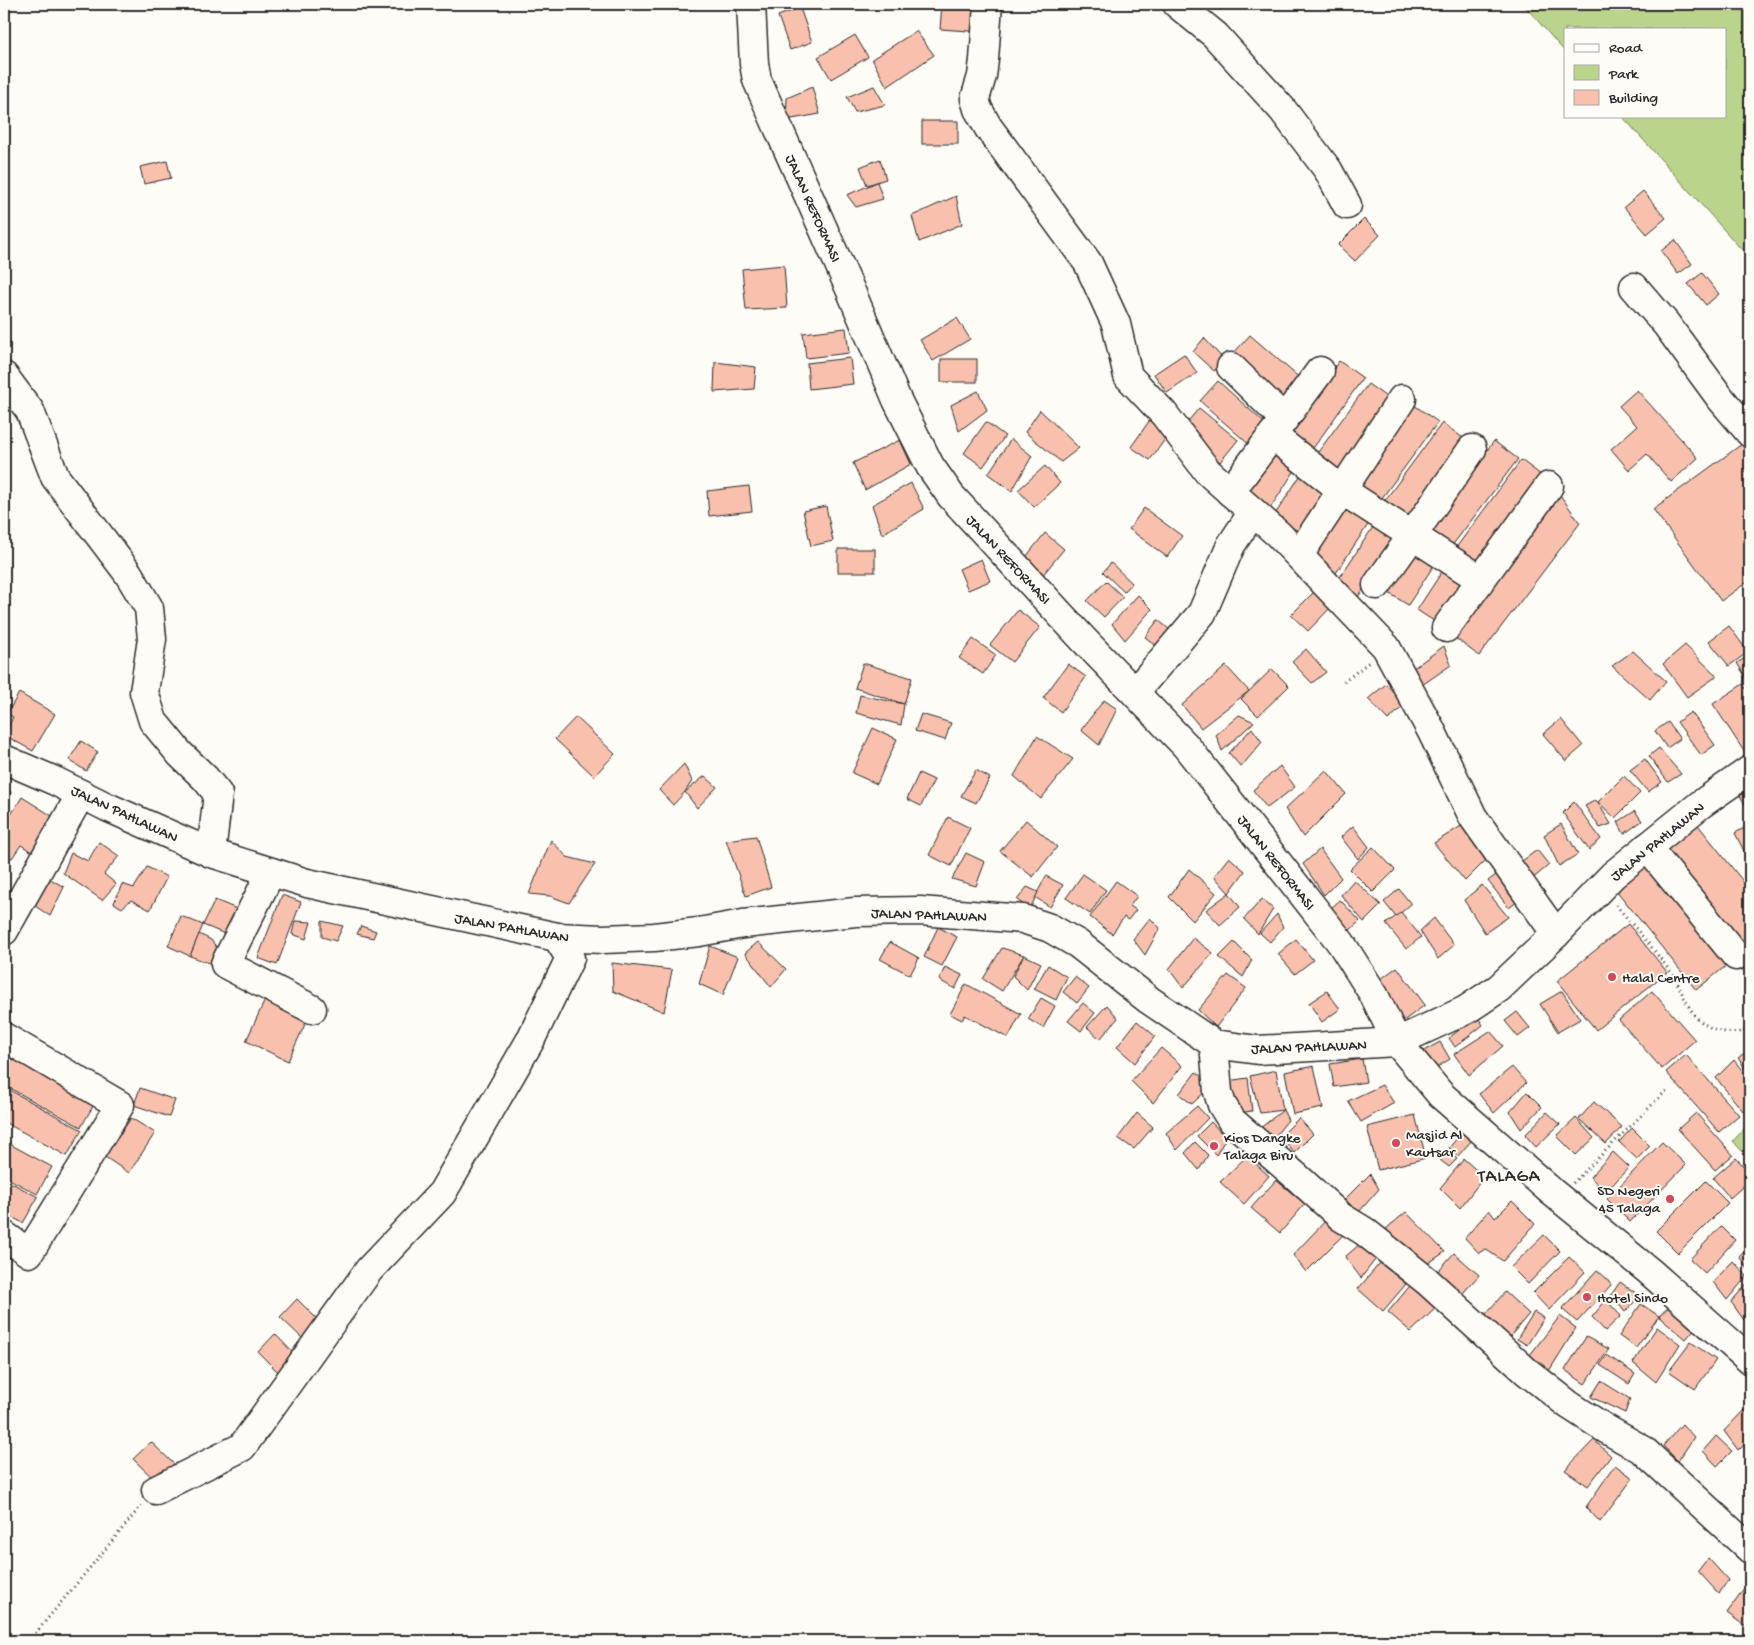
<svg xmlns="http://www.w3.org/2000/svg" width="1754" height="1645" viewBox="0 0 1754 1645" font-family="'Gochi Hand',sans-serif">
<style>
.green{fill:#bbd48b;stroke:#73805b}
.building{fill:#f9c1ad;stroke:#2b2b2b}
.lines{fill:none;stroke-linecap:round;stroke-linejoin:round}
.minor-casing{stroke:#2b2b2b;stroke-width:31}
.path{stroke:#2b2b2b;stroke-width:3;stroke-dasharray:1 4;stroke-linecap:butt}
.minor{stroke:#fdfcf7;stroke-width:28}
.poi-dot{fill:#d1495b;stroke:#fdfcf7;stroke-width:2}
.labels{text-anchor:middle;stroke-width:4;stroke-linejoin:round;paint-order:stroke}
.street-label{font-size:15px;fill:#2b2b2b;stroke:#fdfcf7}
.poi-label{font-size:15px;fill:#2b2b2b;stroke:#fdfcf7;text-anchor:start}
.quarter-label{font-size:18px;letter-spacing:1px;fill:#2b2b2b;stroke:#fdfcf7}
</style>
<rect width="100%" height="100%" fill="#fdfcf7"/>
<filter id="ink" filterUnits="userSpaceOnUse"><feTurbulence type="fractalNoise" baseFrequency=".02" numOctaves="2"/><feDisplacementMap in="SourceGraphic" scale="10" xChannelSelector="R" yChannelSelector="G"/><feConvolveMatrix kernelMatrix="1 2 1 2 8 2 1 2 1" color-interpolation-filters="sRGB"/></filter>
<g filter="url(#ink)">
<g class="green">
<polygon points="1523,4 1750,4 1750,259 1622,116 1725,116 1725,29 1565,29 1565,52"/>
<polygon points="1750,1122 1750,1160 1733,1141"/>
</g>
<g class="building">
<polygon points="942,4 985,7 983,32 940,29"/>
<polygon points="800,8 812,42 790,50 778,16"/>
<polygon points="916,31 934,55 887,87 872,59"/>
<polygon points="855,35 868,57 831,79 818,57"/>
<polygon points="874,86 885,105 855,112 847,97"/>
<polygon points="812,87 820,114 786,120 787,98"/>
<rect x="922" y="121" width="36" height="23"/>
<polygon points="880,159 886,179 867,185 860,167"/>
<polygon points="167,161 171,178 144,184 140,167"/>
<polygon points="877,182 883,199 856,207 847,195"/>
<polygon points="1643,191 1666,218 1647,234 1624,207"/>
<polygon points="956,196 962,224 919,242 912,216"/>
<polygon points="1364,219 1380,235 1355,261 1338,245"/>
<polygon points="1675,240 1692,264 1678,274 1661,251"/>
<polygon points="784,265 787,308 746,310 742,269"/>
<polygon points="1702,273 1719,294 1706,305 1688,284"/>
<polygon points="957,318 970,339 933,361 920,340"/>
<polygon points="846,328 849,353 806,358 803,333"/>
<polygon points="1250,335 1303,381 1285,401 1232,355"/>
<polygon points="1204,338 1225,361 1214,371 1193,352"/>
<polygon points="1184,354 1197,373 1167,393 1154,374"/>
<polygon points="850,358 853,384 809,389 807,363"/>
<rect x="941" y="359" width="36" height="23"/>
<polygon points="1339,361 1363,378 1309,454 1285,437"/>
<polygon points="715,362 756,367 754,389 714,392"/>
<polygon points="1218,381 1270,428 1253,448 1200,401"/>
<polygon points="1368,384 1392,401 1337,476 1313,459"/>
<polygon points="1637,390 1698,458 1671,482 1647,454 1629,470 1611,449 1637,426 1619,406"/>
<polygon points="978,391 987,410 959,431 951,405"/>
<polygon points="1414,405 1438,422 1376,506 1353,489"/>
<polygon points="1199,408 1238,440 1220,462 1181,430"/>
<polygon points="1040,410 1079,448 1061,462 1025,432"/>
<polygon points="1152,417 1171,431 1150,460 1131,447"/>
<polygon points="986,422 1005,436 983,467 964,453"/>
<polygon points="1442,423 1466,440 1404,524 1380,507"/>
<polygon points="1011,439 1032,456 1012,491 988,474"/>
<polygon points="900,440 911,464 865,490 853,463"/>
<polygon points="1494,441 1518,459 1448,551 1425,533"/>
<polygon points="1742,444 1750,455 1750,580 1721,601 1653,509"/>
<polygon points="1273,452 1297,467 1269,510 1246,495"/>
<polygon points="1521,460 1545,478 1476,570 1452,553"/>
<polygon points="1045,466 1060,483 1034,507 1018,490"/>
<polygon points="1302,473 1326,488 1298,531 1274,516"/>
<polygon points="911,483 924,509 882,534 872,505"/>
<polygon points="749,486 752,511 709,516 707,491"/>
<polygon points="1558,492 1580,523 1479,656 1450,634"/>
<polygon points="1349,505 1371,520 1332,579 1310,564"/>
<polygon points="826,506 833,541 811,546 803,511"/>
<polygon points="1144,508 1182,536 1167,557 1129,529"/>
<polygon points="1375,524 1397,539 1358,597 1336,583"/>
<polygon points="1045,533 1064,549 1037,582 1018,567"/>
<polygon points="1412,547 1436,562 1408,605 1384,590"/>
<rect x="838" y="549" width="37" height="23"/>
<polygon points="981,559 990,581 968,590 959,569"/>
<polygon points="1111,563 1132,583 1124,592 1103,572"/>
<polygon points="1445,567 1468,582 1440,625 1417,610"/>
<polygon points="1106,581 1123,597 1104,617 1087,601"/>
<polygon points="1317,589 1333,605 1308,631 1291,615"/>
<polygon points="1138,595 1152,609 1125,640 1112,624"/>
<polygon points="1018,610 1040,627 1012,662 990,645"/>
<polygon points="1158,620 1170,630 1158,647 1145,637"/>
<polygon points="1729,626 1748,652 1729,666 1709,641"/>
<polygon points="973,639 996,655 983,674 959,658"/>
<polygon points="1685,645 1717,676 1687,697 1663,664"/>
<polygon points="1444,646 1451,665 1422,685 1412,669"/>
<polygon points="1306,649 1326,672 1312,683 1292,662"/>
<polygon points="1633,651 1666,681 1650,700 1612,666"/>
<polygon points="1750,655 1750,684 1737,663"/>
<polygon points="863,663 912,678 904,704 855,688"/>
<polygon points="1068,664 1086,677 1061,712 1043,698"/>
<polygon points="1226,666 1249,691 1201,728 1182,705"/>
<polygon points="1272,669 1289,686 1258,716 1241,699"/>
<polygon points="1386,684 1405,705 1388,720 1368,699"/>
<polygon points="1743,684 1750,695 1749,759 1713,704"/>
<polygon points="19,693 55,714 33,751 4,735 13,717 7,714"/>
<polygon points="860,695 904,704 901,725 856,713"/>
<polygon points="1104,700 1117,709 1099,745 1081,730"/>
<polygon points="1691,712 1715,745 1701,755 1677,722"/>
<polygon points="921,714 951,723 945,740 915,731"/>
<polygon points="1239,715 1254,722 1222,751 1216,735"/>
<polygon points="576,717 615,754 594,776 555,739"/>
<polygon points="1561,719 1583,746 1566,761 1543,734"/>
<polygon points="1668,722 1680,739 1667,748 1655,731"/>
<polygon points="873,728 897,739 877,784 852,773"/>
<polygon points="1252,728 1262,742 1241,767 1229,753"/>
<polygon points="1037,736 1073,759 1041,799 1014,776"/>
<polygon points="81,741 98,752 86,771 69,760"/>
<polygon points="1659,748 1681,774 1668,782 1649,756"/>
<polygon points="1645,759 1662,782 1648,792 1630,770"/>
<polygon points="684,764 692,781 685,792 673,805 659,790"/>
<polygon points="1280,766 1295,787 1267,808 1253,790"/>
<polygon points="976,770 990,778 976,803 961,796"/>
<polygon points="1326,770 1346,794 1303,837 1285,809"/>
<polygon points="919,773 934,780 921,806 907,799"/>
<polygon points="705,776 717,787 697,808 685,792"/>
<polygon points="1624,776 1640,793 1615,818 1598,802"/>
<polygon points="4,789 11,792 4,806"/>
<polygon points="1750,790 1750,812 1740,796"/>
<polygon points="22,797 57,819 35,854 21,845 12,858 4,853 4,826"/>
<polygon points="1596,800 1611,824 1600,828 1585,806"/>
<polygon points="1574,802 1601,839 1589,850 1563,813"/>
<polygon points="1635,811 1642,821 1624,834 1618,822"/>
<polygon points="948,817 970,828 951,866 929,855"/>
<polygon points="1026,820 1057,847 1033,877 1000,851"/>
<polygon points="1466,823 1490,856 1465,881 1434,843"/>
<polygon points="1561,824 1578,854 1559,866 1544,835"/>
<polygon points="1698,825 1750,890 1750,947 1743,952 1663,852"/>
<polygon points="1750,825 1750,863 1735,833"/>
<polygon points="1353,826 1369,847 1358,859 1341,837"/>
<polygon points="756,836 771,887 746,896 726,840"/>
<polygon points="551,840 567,857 595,864 569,903 550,896 529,894"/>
<polygon points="99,842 119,856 104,874 116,884 102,900 63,873 71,853 88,861"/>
<polygon points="1373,847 1395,870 1373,892 1350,869"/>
<polygon points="1320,849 1341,878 1324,895 1303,864"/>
<polygon points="1537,850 1549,865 1531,880 1518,864"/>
<polygon points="966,853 985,862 976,886 952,879"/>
<polygon points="1229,857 1245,871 1229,893 1214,876"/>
<polygon points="1651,862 1731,962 1696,990 1616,890"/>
<polygon points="147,867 167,877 150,910 131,900 122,908 114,903 122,884 134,888"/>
<polygon points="1506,867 1527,894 1509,908 1488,881"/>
<polygon points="1189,869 1216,893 1193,921 1169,897"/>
<polygon points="1083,874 1106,890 1090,914 1066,898"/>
<polygon points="1046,876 1063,885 1050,907 1035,897"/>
<polygon points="47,877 64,887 50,916 35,906"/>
<polygon points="1354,880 1381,905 1364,922 1341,895"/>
<polygon points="1116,881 1137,896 1130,906 1136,910 1128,920 1124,917 1112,934 1090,917"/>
<polygon points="1482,885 1508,917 1485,933 1464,900"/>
<polygon points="1027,887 1038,892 1030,909 1017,900"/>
<polygon points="1399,889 1411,904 1396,917 1384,902"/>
<polygon points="1229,893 1240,907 1220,925 1206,910"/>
<polygon points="282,895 301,902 277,965 258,958"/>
<polygon points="1262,899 1273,909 1258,934 1244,919"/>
<polygon points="215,900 244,912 230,936 203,925"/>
<polygon points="1340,900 1360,921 1348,932 1329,910"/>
<polygon points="1401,912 1421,937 1406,949 1386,924"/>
<polygon points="1277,914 1283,927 1270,942 1260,933"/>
<polygon points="181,916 203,925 190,956 168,946"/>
<polygon points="1150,918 1160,928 1145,955 1133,939"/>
<polygon points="1434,918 1454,945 1438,959 1420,931"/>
<polygon points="295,921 311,922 306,939 292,934"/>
<polygon points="322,921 343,926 336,941 322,937"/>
<polygon points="1628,924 1667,972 1596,1030 1557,981"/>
<polygon points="361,926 376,931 373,938 357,934"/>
<polygon points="938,927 957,937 942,966 924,957"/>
<polygon points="199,934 211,940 222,954 212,964 190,956"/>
<polygon points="1193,938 1213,953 1183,988 1169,969"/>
<polygon points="1296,939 1313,960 1295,974 1278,954"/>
<polygon points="758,942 786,969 771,987 745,953"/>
<polygon points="890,942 919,958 910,975 880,959"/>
<polygon points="1234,942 1252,960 1243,977 1219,957"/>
<polygon points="710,946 738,957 723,995 699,984"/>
<polygon points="1002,948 1024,955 1002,991 983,979"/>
<polygon points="1024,955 1041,963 1027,990 1013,976"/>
<polygon points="612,963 672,970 664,1012 613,991"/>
<polygon points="1048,965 1067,977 1056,1000 1034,989"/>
<polygon points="945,967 962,975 955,989 939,980"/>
<polygon points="1397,967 1425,1005 1402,1022 1374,984"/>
<polygon points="1228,975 1246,988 1216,1027 1198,1010"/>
<polygon points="1075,977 1089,988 1077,1003 1063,992"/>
<polygon points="966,984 1021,1014 1008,1038 965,1015 962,1020 950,1014"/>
<polygon points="1327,991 1340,1009 1322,1022 1309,1003"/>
<polygon points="1562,991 1580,1019 1558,1032 1540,1004"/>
<polygon points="1652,991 1695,1040 1662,1069 1619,1020"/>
<polygon points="1041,998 1055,1006 1043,1028 1028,1019"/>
<polygon points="265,1000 307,1020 288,1061 246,1041"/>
<polygon points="1083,1003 1095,1013 1081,1031 1068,1021"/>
<polygon points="1107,1005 1118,1018 1100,1039 1087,1027"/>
<polygon points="1517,1012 1530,1028 1518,1037 1505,1021"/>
<polygon points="1477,1016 1483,1025 1455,1047 1449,1038"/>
<polygon points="1137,1021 1155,1036 1135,1063 1117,1047"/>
<polygon points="1490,1031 1503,1046 1469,1075 1454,1054"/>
<polygon points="1440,1042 1450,1059 1431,1071 1420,1053"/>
<polygon points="1161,1048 1182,1066 1153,1103 1131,1081"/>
<polygon points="1750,1049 1750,1075 1738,1058"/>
<polygon points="4,1050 96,1101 81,1127 4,1085"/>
<polygon points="1686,1055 1739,1115 1719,1132 1666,1072"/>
<polygon points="1362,1059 1366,1082 1334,1087 1330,1064"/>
<polygon points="1734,1060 1750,1081 1750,1104 1743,1111 1716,1078"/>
<polygon points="1314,1066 1323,1108 1293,1114 1285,1072"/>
<polygon points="1512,1067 1526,1083 1494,1113 1479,1094"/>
<polygon points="1276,1070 1283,1110 1260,1113 1250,1076"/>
<polygon points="1196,1072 1212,1085 1192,1104 1179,1094"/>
<polygon points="1248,1078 1252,1111 1231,1114 1227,1081"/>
<polygon points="1382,1085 1394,1103 1361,1122 1348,1101"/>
<polygon points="4,1087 82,1130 67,1156 4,1122"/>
<polygon points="140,1088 175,1100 169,1117 134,1105"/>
<polygon points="1527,1092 1542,1107 1521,1129 1510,1112"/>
<polygon points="1594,1102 1622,1127 1606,1144 1579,1119"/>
<polygon points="1197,1106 1208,1118 1177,1150 1166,1133"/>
<polygon points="1283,1110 1288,1120 1271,1141 1259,1129"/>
<polygon points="1547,1112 1560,1124 1536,1147 1525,1135"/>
<polygon points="1137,1113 1153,1127 1134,1149 1118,1138"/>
<polygon points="1696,1113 1733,1155 1715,1170 1678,1129"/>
<polygon points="1415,1115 1426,1158 1378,1170 1367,1127"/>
<polygon points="131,1118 155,1133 129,1173 105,1157"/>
<polygon points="1299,1118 1313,1134 1294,1153 1281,1136"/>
<polygon points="1576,1118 1594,1138 1576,1155 1557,1136"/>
<polygon points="1211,1122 1226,1138 1216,1155 1197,1136"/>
<polygon points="1632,1128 1650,1146 1637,1159 1619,1142"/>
<polygon points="1462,1132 1472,1140 1458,1156 1449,1148"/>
<polygon points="4,1141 52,1167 37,1194 4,1176"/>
<polygon points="1195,1142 1208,1155 1199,1170 1185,1153"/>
<polygon points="1662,1142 1686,1165 1630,1222 1607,1199"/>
<polygon points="1448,1151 1457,1159 1449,1167 1440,1160"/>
<polygon points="1613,1152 1629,1167 1606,1192 1590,1177"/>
<polygon points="1247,1156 1269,1176 1244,1204 1220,1182"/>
<polygon points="1736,1158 1750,1173 1750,1180 1730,1198 1713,1178"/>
<polygon points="1464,1159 1484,1177 1460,1208 1440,1188"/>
<polygon points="1370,1174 1379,1189 1358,1213 1345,1199"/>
<polygon points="4,1179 38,1197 23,1223 4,1213"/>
<polygon points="1276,1180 1305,1204 1280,1233 1251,1208"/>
<polygon points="1706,1181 1728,1203 1678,1253 1656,1231"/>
<polygon points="1512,1201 1535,1224 1503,1261 1485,1249 1479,1253 1465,1238 1489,1210 1495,1218"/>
<polygon points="1406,1212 1445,1252 1424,1266 1386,1229"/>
<polygon points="1329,1217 1346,1232 1306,1272 1293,1255"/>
<polygon points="1721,1226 1735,1240 1705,1273 1690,1259"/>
<polygon points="1544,1235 1560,1251 1528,1284 1511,1267"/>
<polygon points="1369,1236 1382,1251 1361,1278 1345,1257"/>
<polygon points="1750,1245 1750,1269 1749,1271 1739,1256"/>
<polygon points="1454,1253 1479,1275 1456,1301 1431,1279"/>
<polygon points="1569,1257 1585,1272 1549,1310 1533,1293"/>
<polygon points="1733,1261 1747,1276 1727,1300 1713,1282"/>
<polygon points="1380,1263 1406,1284 1383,1311 1358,1289"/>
<polygon points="1597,1270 1606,1278 1611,1285 1577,1322 1562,1309"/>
<polygon points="1415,1280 1441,1303 1411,1332 1388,1312"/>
<polygon points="1750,1280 1750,1313 1744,1320 1731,1302"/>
<polygon points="1620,1282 1640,1296 1625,1312 1611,1295"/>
<polygon points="1505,1292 1529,1314 1507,1340 1482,1318"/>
<polygon points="297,1299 320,1322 303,1339 280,1317"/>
<polygon points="1606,1300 1621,1316 1605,1331 1592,1317"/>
<polygon points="1673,1303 1698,1325 1686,1339 1659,1316"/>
<polygon points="1641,1304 1659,1316 1636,1348 1619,1336"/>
<polygon points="1534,1312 1544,1318 1527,1345 1517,1339"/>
<polygon points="1560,1316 1576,1328 1549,1371 1530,1355"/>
<polygon points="1657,1327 1680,1344 1656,1382 1633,1363"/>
<polygon points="275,1334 298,1358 281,1375 258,1352"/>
<polygon points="1586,1337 1609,1349 1585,1384 1565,1370"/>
<polygon points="1691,1342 1716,1360 1695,1389 1669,1371"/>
<polygon points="1607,1355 1635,1374 1629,1384 1600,1365"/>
<polygon points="1601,1381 1630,1399 1625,1413 1591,1397"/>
<polygon points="1744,1410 1750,1417 1750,1438 1738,1450 1724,1431"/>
<polygon points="1682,1424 1694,1437 1678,1461 1663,1446"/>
<polygon points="1716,1436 1732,1451 1717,1466 1703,1451"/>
<polygon points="1594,1440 1611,1456 1588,1486 1565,1470"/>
<polygon points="151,1442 174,1464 157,1482 133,1459"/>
<polygon points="1615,1465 1633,1478 1600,1522 1586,1507"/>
<polygon points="1708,1558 1728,1580 1719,1594 1698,1571"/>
<polygon points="1750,1581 1750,1619 1745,1626 1727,1613"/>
</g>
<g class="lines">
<defs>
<g id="minor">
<polyline points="751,4 754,64 757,80 850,289 897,400 930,466 951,496 1083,639 1186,746 1341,943 1374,995 1397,1042 1441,1095 1552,1192 1649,1271 1750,1360"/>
<polyline points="988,4 984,60 982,76 975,99 978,109 988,127 1088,263 1116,324 1128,376 1164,414 1208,472 1278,534 1386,647 1431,730 1473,817 1556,934"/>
<polyline points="1177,4 1215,35 1282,109 1328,170 1347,205"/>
<polyline points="1634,287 1666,324 1721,399 1750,433"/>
<polyline points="1231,367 1284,419"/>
<polyline points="4,376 30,411 55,477 128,573 149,608 152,639 144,692 153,721 180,754 205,778 218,794 211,853"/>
<polyline points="1272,435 1343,491 1480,579"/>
<polyline points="1230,492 1320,371"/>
<polyline points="1299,555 1402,399"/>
<polyline points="1377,585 1412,536 1472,449"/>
<polyline points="1446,628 1549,486"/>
<polyline points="1135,692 1202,613 1231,545 1253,512"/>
<polyline points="4,759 55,781 107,807 211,853 307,883 557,937 603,939 654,937 699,932 743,924 855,912 920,911 1023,919 1050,928 1078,944 1149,1000 1214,1044 1258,1050 1397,1042 1466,1010 1499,988 1556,934 1613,875 1701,804 1750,770"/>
<polyline points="1647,847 1736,956"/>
<polyline points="271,872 225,964 312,1009"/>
<polyline points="4,931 81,794"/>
<polyline points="4,1037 120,1105 29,1253 4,1235"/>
<polyline points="1214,1044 1218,1092 1222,1105 1232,1121 1297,1177 1341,1217 1364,1231 1427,1281 1526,1371 1569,1405 1606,1429 1643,1450 1750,1549"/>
<polyline points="156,1490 242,1447 369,1270 442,1193 530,1041 570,958 557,937"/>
</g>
</defs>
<use href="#minor" class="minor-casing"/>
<g class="path">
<polyline points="1344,682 1369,662"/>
<path d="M 1616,905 C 1635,928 1655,950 1672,974 C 1683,990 1688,1015 1706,1025 C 1718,1033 1737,1035 1750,1029"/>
<polyline points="1573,1183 1668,1089"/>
<polyline points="29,1641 142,1505"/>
</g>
<use href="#minor" class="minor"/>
</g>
</g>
<g class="poi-dot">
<circle cx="1612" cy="977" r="5"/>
<circle cx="1396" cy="1143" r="5"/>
<circle cx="1214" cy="1146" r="5"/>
<circle cx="1670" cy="1199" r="5"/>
<circle cx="1587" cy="1297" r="5"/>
</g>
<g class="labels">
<g class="street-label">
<text transform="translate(814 208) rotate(66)" y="5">JALAN REFORMASI</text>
<text transform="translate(1009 559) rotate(47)" y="5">JALAN REFORMASI</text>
<text transform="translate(125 813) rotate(25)" y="5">JALAN PAHLAWAN</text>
<text transform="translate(1657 841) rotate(-39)" y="5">JALAN PAHLAWAN</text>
<text transform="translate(1277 862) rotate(52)" y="5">JALAN REFORMASI</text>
<text transform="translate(929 914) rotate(2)" y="5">JALAN PAHLAWAN</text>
<text transform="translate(512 927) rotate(10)" y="5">JALAN PAHLAWAN</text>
<text transform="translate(1309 1046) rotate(-2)" y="5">JALAN PAHLAWAN</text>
</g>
<g class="poi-label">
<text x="1622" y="982">Halal Centre</text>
<text x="1406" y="1139">Masjid Al<tspan x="1406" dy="17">Kautsar</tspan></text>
<text x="1224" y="1142">Kios Dangke<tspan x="1224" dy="17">Talaga Biru</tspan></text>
<text x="1660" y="1195" text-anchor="end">SD Negeri<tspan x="1660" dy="17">45 Talaga</tspan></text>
<text x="1597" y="1302">Hotel Sindo</text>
</g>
<g class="quarter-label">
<text x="1509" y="1181">TALAGA</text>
</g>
</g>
<rect width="1754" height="1645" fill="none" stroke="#fdfcf7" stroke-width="20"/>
<rect x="10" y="10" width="1734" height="1625" fill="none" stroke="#2b2b2b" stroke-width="2" filter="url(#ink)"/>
<rect x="1564" y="28" width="162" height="90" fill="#fdfcf7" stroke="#a9a8a5"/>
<rect x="1574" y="44" width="25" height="8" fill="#fdfcf7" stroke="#a9a8a5"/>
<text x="1609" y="52" font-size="15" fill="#2b2b2b">Road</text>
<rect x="1574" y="65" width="25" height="15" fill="#bbd48b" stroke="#a9a8a5"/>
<text x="1609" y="78" font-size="15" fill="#2b2b2b">Park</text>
<rect x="1574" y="90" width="25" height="15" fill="#f9c1ad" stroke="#a9a8a5"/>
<text x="1609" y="102" font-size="15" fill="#2b2b2b">Building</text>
</svg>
